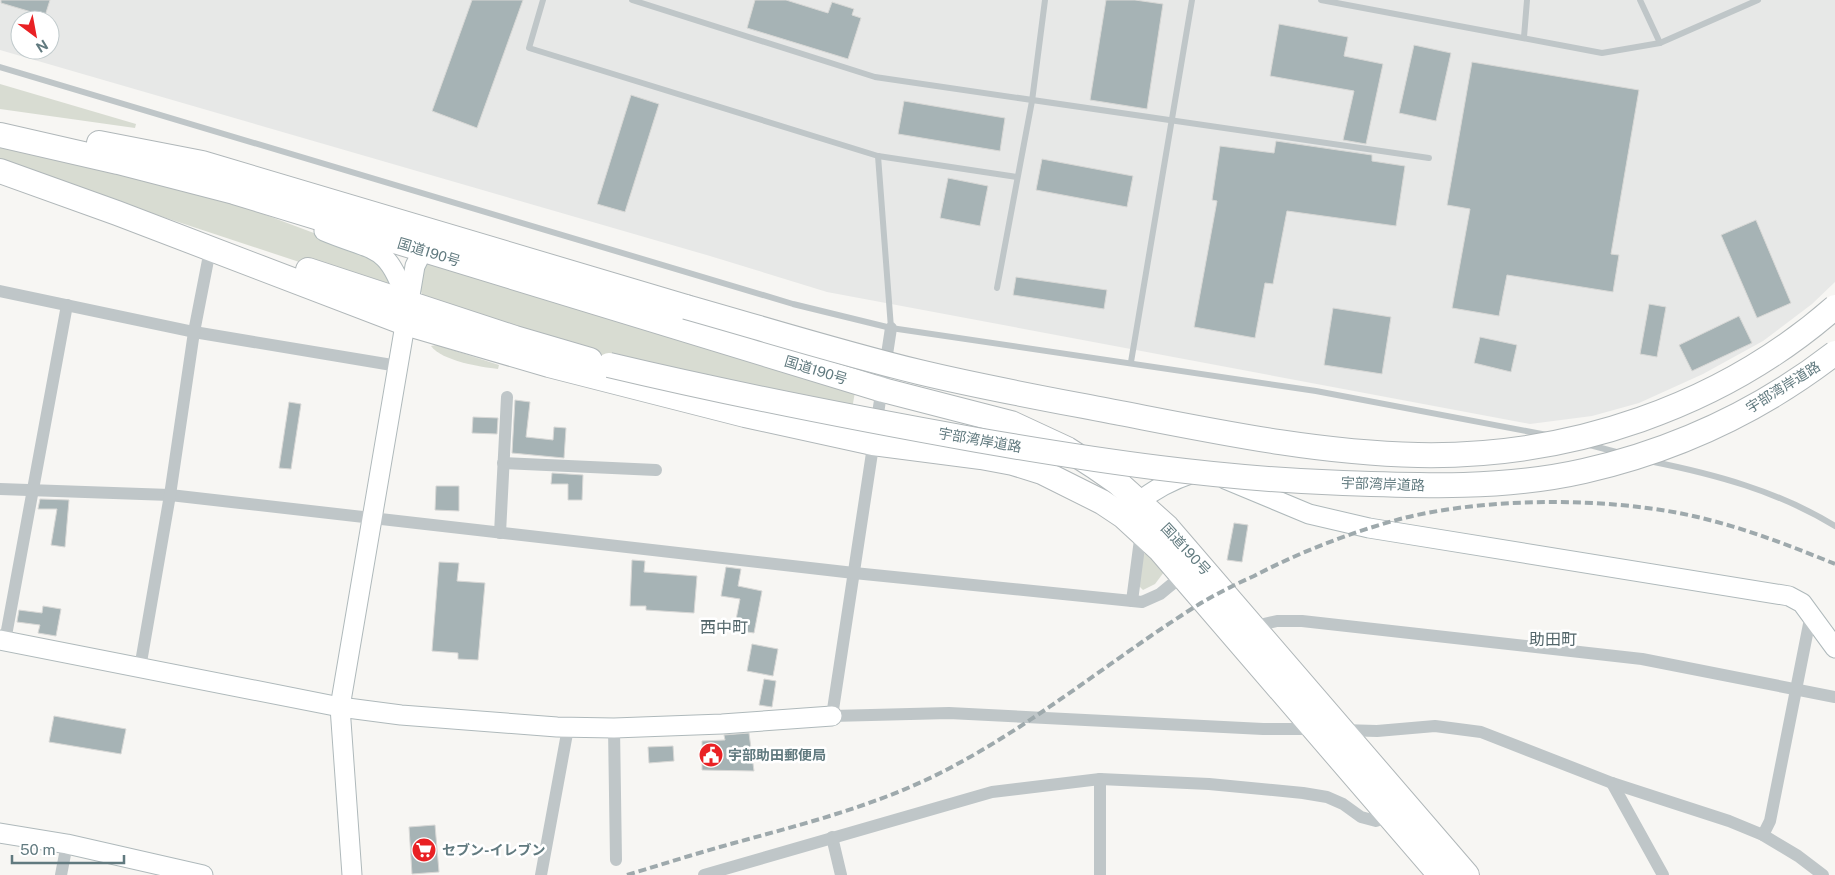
<svg xmlns="http://www.w3.org/2000/svg" width="1835" height="875" viewBox="0 0 1835 875" font-family="'Public Sans','Noto Sans JP',sans-serif">
<style>
.built{fill:#e7e8e7;fill-rule:evenodd}
.green{fill:#d8dcd2}
.building{fill:#a6b3b5;stroke:#d8d8d6}
.lines{fill:none;stroke-linecap:round;stroke-linejoin:round}
.secondary-casing{stroke:#afb9bb;stroke-width:21}
.highway-casing{stroke:#b0b7b9;stroke-width:26}
.lane{stroke:#bfc6c8;stroke-width:6}
.street{stroke:#bfc6c8;stroke-width:12}
.secondary{stroke:#fff;stroke-width:19}
.highway{stroke:#fff;stroke-width:24}
.rail{stroke:#9ea9ac;stroke-width:4;stroke-dasharray:8 4;stroke-linecap:butt}
.highway-bridge-casing{stroke:#b0b7b9;stroke-width:26;stroke-linecap:butt}
.highway-bridge{stroke:#fff;stroke-width:24}
.labels{text-anchor:middle;stroke-width:5;stroke-linejoin:round;paint-order:stroke}
.street-label{font-size:14px;fill:#617a7f;stroke:#fff}
.poi-label{font-size:14px;font-weight:bold;fill:#617a7f;stroke:#fff;text-anchor:start}
.quarter-label{font-size:16px;fill:#53666a;stroke:#fff}
</style>
<rect width="100%" height="100%" fill="#f7f6f3"/>
<path class="built" d="M 0,0 L 1835,0 L 1835,282 L 1812,304 L 1763,341 L 1703,374 L 1639,403 L 1592,416 L 1530,424 L 827,292 L 710,256 L 0,50 ZM 20,20 L 50,20 L 50,50 L 20,50 Z"/>
<g class="green">
<polygon points="0,84 136,124 135,128 0,109"/>
<polygon points="0,143 229,201 375,256 399,295 0,163"/>
<polygon points="428,261 855,392 852,409 711,381 594,353 426,303 419,287 423,264"/>
<path d="M 437,345 L 499,365 L 498,369 C 481,367 442,361 431,346 Z"/>
<polygon points="1142,553 1147,554 1164,572 1155,584 1143,590 1139,586"/>
</g>
<g class="building">
<polygon points="1,0 50,0 45,16 1,3"/>
<polygon points="472,0 523,0 477,128 432,111"/>
<polygon points="755,0 786,0 828,13 832,2 854,9 852,15 861,18 848,59 747,28"/>
<polygon points="1106,0 1135,0 1163,4 1147,109 1090,100"/>
<polygon points="1279,24 1348,37 1344,56 1383,64 1366,144 1343,140 1354,91 1270,76"/>
<polygon points="1414,45 1451,53 1436,121 1399,113"/>
<polygon points="1472,62 1639,90 1611,254 1619,255 1613,292 1507,275 1499,316 1452,308 1470,209 1447,205"/>
<polygon points="631,95 659,104 625,212 597,204"/>
<polygon points="904,101 1005,118 1000,151 898,134"/>
<polygon points="1276,141 1372,155 1372,161 1405,166 1396,226 1287,211 1273,284 1265,283 1255,338 1194,327 1217,201 1212,200 1220,146 1274,153"/>
<polygon points="1042,159 1133,176 1127,207 1036,190"/>
<polygon points="948,178 988,186 980,226 940,218"/>
<polygon points="1756,220 1791,303 1757,318 1721,235"/>
<polygon points="1016,277 1107,290 1104,309 1013,295"/>
<polygon points="1649,304 1666,307 1657,357 1640,354"/>
<polygon points="1333,308 1391,317 1382,374 1324,365"/>
<polygon points="1739,316 1752,343 1692,371 1679,345"/>
<polygon points="1480,337 1517,345 1511,372 1474,363"/>
<polygon points="515,400 530,402 526,437 553,440 554,427 566,428 564,458 512,453"/>
<polygon points="289,402 301,404 291,469 279,468"/>
<polygon points="473,417 498,418 497,434 472,433"/>
<polygon points="552,473 583,475 582,500 568,500 568,484 551,484"/>
<polygon points="436,486 459,486 459,511 435,510"/>
<polygon points="40,499 69,500 65,547 51,545 57,509 38,509"/>
<polygon points="1234,523 1248,525 1242,562 1227,560"/>
<polygon points="632,560 645,561 644,572 697,576 694,613 646,610 646,606 630,606"/>
<polygon points="439,562 459,563 457,581 485,583 478,660 458,659 458,653 432,651"/>
<polygon points="726,567 741,569 738,586 762,591 754,633 734,630 740,599 721,596"/>
<polygon points="43,606 61,609 56,636 38,633 40,625 17,622 19,610 42,613"/>
<polygon points="752,644 778,649 773,676 747,671"/>
<polygon points="764,679 776,681 772,707 759,705"/>
<polygon points="54,716 126,729 121,754 49,742"/>
<polygon points="749,733 754,771 702,770 702,741 725,740 724,735"/>
<polygon points="673,746 674,761 649,763 648,747"/>
<polygon points="435,825 439,872 412,874 409,827"/>
</g>
<g class="lines">
<defs>
<g id="secondary">
<path d="M 324,231 C 376,253 387,242 407,302"/>
<polyline points="1225,479 1309,514 1369,528 1789,596 1802,603 1835,648"/>
<path d="M 1130,510 C 1148,492 1169,481 1193,473"/>
<polyline points="0,640 340,707 401,715 557,727 614,728 722,724 832,716"/>
<polyline points="0,833 67,844 203,875"/>
<polyline points="352,875 340,707 415,266 423,250 434,242"/>
</g>
<g id="highway">
<polyline points="0,135 118,162 234,192 883,390 1011,423 1067,449 1095,467 1118,483 1167,527 1467,875"/>
<polyline points="99,143 202,163 686,307"/>
<polyline points="0,171 117,213 405,323 549,365 745,415 873,443 981,457 1013,463 1042,472 1102,502 1123,516 1160,550 1440,875"/>
<polyline points="308,270 515,338 590,360"/>
</g>
</defs>
<use href="#secondary" class="secondary-casing"/>
<use href="#highway" class="highway-casing"/>
<g class="lane">
<polyline points="543,0 529,48 878,156 1017,177"/>
<polyline points="632,0 875,77 1429,158"/>
<polyline points="1321,0 1602,53 1660,43 1758,0"/>
<polyline points="1640,0 1660,43"/>
<polyline points="1524,37 1527,0"/>
<polyline points="0,67 793,304 891,328 1316,391 1547,435"/>
<polyline points="878,156 891,328"/>
<polyline points="997,288 1032,101 1045,0"/>
<polyline points="1131,362 1192,0"/>
<polyline points="1586,444 1620,453"/>
<path d="M 1649,461 C 1714,474 1778,491 1835,526"/>
</g>
<g class="street">
<polyline points="0,291 194,332 398,366"/>
<polyline points="891,328 832,716 949,713 1263,729 1314,729"/>
<polyline points="503,463 656,470"/>
<polyline points="0,489 170,495 854,573 1142,602 1160,594 1183,575"/>
<polyline points="500,533 507,397"/>
<polyline points="1132,601 1141,532"/>
<polyline points="1251,627 1277,621 1302,621 1642,659 1835,697"/>
<polyline points="5,641 67,305"/>
<polyline points="140,668 170,495 194,332 210,250"/>
<polyline points="614,728 616,860"/>
<polyline points="1341,730 1377,731 1435,726 1481,732 1612,783 1729,821 1763,835 1798,856 1823,875"/>
<polyline points="1100,779 1100,875"/>
<polyline points="1612,783 1663,875"/>
<polyline points="1763,835 1770,821 1811,614"/>
<polyline points="832,837 841,875"/>
<polyline points="61,875 67,844"/>
<polyline points="541,875 568,728"/>
<polyline points="704,875 992,792 1100,779 1209,784 1303,793 1327,797 1343,804 1361,817 1376,821 1389,816"/>
</g>
<use href="#secondary" class="secondary"/>
<use href="#highway" class="highway"/>
<path class="rail" d="M 627,875 C 663,864 698,853 734,843 C 807,823 882,804 950,768 C 1039,721 1116,656 1201,603 C 1218,593 1236,584 1254,576 C 1300,552 1349,533 1400,519 C 1473,500 1573,498 1647,508 C 1713,516 1774,539 1835,564"/>
<defs>
<g id="highway-bridge">
<path d="M 686,307 C 764,329 841,353 919,372 C 985,388 1053,400 1120,413 C 1218,432 1318,453 1418,455 C 1569,458 1721,407 1835,307"/>
<path d="M 609,365 C 731,394 854,418 977,440 C 1098,461 1220,479 1343,483 C 1423,486 1505,489 1584,471 C 1676,450 1760,411 1835,353"/>
</g>
</defs>
<use href="#highway-bridge" class="highway-bridge-casing"/>
<use href="#highway-bridge" class="highway-bridge"/>
</g>
<defs>
<symbol id="civic-disc" viewBox="-11 -11 22 22"><circle r="9.5" fill="#e92124" stroke="#fff"/><path d="M-.6-6.5H3V-4.5H.6V-3L4-1V1h2V6H-6V1h2V-1L-.6-3ZM-1.2 2.5V6h2.4V2.5Z" fill="#fff"/></symbol>
<symbol id="supermarket-disc" viewBox="-11 -11 22 22"><circle r="9.5" fill="#e92124" stroke="#fff"/><path d="M-6-5.5h2.5l.6 2H6L4.5 2H-2.5L-4.4-4H-6ZM-1.5 3.2a1.3 1.3 0 1 0 .1 0ZM3 3.2a1.3 1.3 0 1 0 .1 0Z" fill="#fff"/></symbol>
</defs>
<g fill-rule="evenodd">
<use href="#civic-disc" x="697" y="741" width="28" height="28"/>
<use href="#supermarket-disc" x="410" y="836" width="28" height="28"/>
</g>
<g class="labels">
<g class="street-label">
<text transform="translate(429 252) rotate(17)" y="5">国道190号</text>
<text transform="translate(816 370) rotate(17)" y="5">国道190号</text>
<text transform="translate(1783 387) rotate(-32)" y="5">宇部湾岸道路</text>
<text transform="translate(980 440) rotate(10)" y="5">宇部湾岸道路</text>
<text transform="translate(1383 484) rotate(2)" y="5">宇部湾岸道路</text>
<text transform="translate(1186 549) rotate(47)" y="5">国道190号</text>
</g>
<g class="poi-label">
<text x="728" y="760">宇部助田郵便局</text>
<text x="442" y="855">セブン-イレブン</text>
</g>
<g class="quarter-label">
<text x="724" y="633">西中町</text>
<text x="1553" y="645">助田町</text>
</g>
</g>
<g transform="translate(35 35) rotate(148)"><circle r="24" fill="#ffffff" stroke="#c0cacc"/>
<path d="M0-4L9 19L0 12L-9 19Z" fill="#e92124"/>
<text y="-8" font-size="14" font-weight="bold" text-anchor="middle" fill="#617a7f">N</text>
</g>
<path d="M12 855v8h112v-8" fill="none" stroke="#617a7f" stroke-width="2.5"/>
<text x="20" y="855" font-size="15" fill="#617a7f" stroke="#ffffff" stroke-width="4" paint-order="stroke">50 m</text>
</svg>
